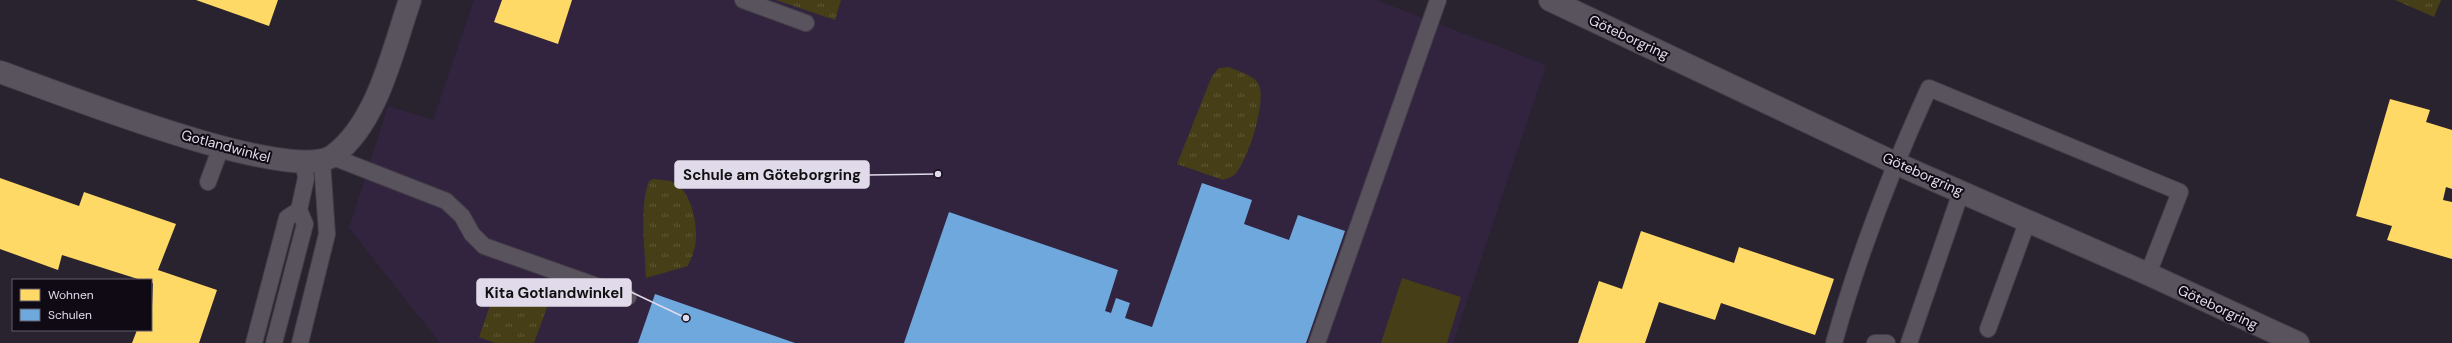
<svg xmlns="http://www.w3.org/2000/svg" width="2452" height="343" viewBox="0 0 2452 343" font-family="'DM Sans',sans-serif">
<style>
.built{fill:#32243f}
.grass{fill:url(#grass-tufts)}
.pitch{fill:#453e16}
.homes{fill:#ffd966}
.schools{fill:#6fa8dc}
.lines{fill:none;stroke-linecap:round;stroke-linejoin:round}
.lane-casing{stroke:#433d48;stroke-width:18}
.street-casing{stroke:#433d48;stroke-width:24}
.lane{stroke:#58535d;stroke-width:16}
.street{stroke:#58535d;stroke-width:22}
.labels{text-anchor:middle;stroke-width:4;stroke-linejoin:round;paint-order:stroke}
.street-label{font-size:14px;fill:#e1daea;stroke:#0f0a14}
.leader{fill:none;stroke:#e1daea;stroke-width:1.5}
.callout-dot{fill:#e1daea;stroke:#0f0a14;stroke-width:1.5}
.callout{fill:#e1daea;stroke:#e1daea;stroke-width:1.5}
.callout-label{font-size:15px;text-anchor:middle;font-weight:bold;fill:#111}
</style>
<defs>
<pattern id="grass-tufts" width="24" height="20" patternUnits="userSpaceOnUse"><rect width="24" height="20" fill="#453e16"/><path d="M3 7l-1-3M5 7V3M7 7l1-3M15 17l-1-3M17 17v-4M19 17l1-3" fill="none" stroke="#605938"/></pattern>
</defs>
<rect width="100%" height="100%" fill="#29222f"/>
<polygon class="built" points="474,0 1376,0 1546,65 1453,343 440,343 349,228 388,106 433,120"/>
<g class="grass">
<polygon points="776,0 841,0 835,20"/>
<polygon points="2395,0 2441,0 2434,17"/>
<path d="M 1229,67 C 1238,71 1253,75 1258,83 C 1268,99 1248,160 1236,173 C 1233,177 1228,178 1223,180 L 1177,164 L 1212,76 L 1219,68 Z"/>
<path d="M 654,179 C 660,180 668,180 673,182 C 692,191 699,227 695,246 C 694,253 690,260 688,266 L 646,278 C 645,250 639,207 649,181 Z"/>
<polygon points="498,283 549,302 534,343 495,343 479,337"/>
</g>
<polygon class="pitch" points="1402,278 1461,297 1447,343 1381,343"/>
<g class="homes">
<polygon points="196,0 278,0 269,26"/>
<polygon points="502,0 572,0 558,44 494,22"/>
<polygon points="2390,99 2430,110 2426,122 2452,130 2452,189 2446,187 2443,200 2452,202 2452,259 2387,240 2392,226 2356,216"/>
<polygon points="0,178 79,206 84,192 176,224 158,270 217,290 199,343 132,343 137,330 151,330 153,284 151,280 141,280 62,255 58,270 0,249"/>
<polygon points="1641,231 1734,263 1739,247 1834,279 1815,335 1721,303 1715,320 1659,302 1645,343 1578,343 1599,281 1622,289"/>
</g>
<g class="schools">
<polygon points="1202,183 1252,200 1244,224 1289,240 1298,215 1345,231 1306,343 904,343 949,212 1118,270 1105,311 1111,313 1116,298 1130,303 1125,318 1152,327"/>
<polygon points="655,294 795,343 638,343"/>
</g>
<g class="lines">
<defs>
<g id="lane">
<polyline points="743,0 806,23"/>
<polyline points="333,157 446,201 462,216 472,234 484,246 628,297"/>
<polyline points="208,182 221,147"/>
<polyline points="1988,329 2028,220"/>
<polyline points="254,343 287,218 299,210"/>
<polyline points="274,343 305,224 299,210 306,178 304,163"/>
<polyline points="300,343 327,234 322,161"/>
<polyline points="1317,343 1438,0"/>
<path d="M 1834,343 C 1858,256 1891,171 1929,88 L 2180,192 L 2148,274"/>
<polyline points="1875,343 1887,343"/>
<polyline points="1909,343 1961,192"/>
</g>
<g id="street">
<polyline points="1550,0 1895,163 2148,274 2298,343"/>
<path d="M 0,72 C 55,91 292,187 334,155 C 378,122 393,49 410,0"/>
</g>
</defs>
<use href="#lane" class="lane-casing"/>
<use href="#street" class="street-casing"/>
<use href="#lane" class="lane"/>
<use href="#street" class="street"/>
</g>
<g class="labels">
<g class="street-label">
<text transform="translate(1629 37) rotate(25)" y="5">Göteborgring</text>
<text transform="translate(226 146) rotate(15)" y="5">Gotlandwinkel</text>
<text transform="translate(1923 174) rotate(24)" y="5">Göteborgring</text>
<text transform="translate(2218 307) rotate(25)" y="5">Göteborgring</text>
</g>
</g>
<path class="leader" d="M938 174L869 175M686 318L631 292"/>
<g class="callout-dot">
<circle cx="938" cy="174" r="4"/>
<circle cx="686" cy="318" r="4"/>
</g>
<g class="callout">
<rect x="675" y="161" width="194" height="27" rx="4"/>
<rect x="477" y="279" width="154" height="27" rx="4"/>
</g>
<g class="callout-label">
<text x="772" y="180">Schule am Göteborgring</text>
<text x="554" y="298">Kita Gotlandwinkel</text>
</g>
<rect x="12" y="279" width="140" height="52" fill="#0f0a14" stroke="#635d6a"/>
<rect x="20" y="289" width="20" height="12" fill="#ffd966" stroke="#635d6a"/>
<text x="48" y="299" font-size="12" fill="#e1daea">Wohnen</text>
<rect x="20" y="309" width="20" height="12" fill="#6fa8dc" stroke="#635d6a"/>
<text x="48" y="319" font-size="12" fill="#e1daea">Schulen</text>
</svg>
